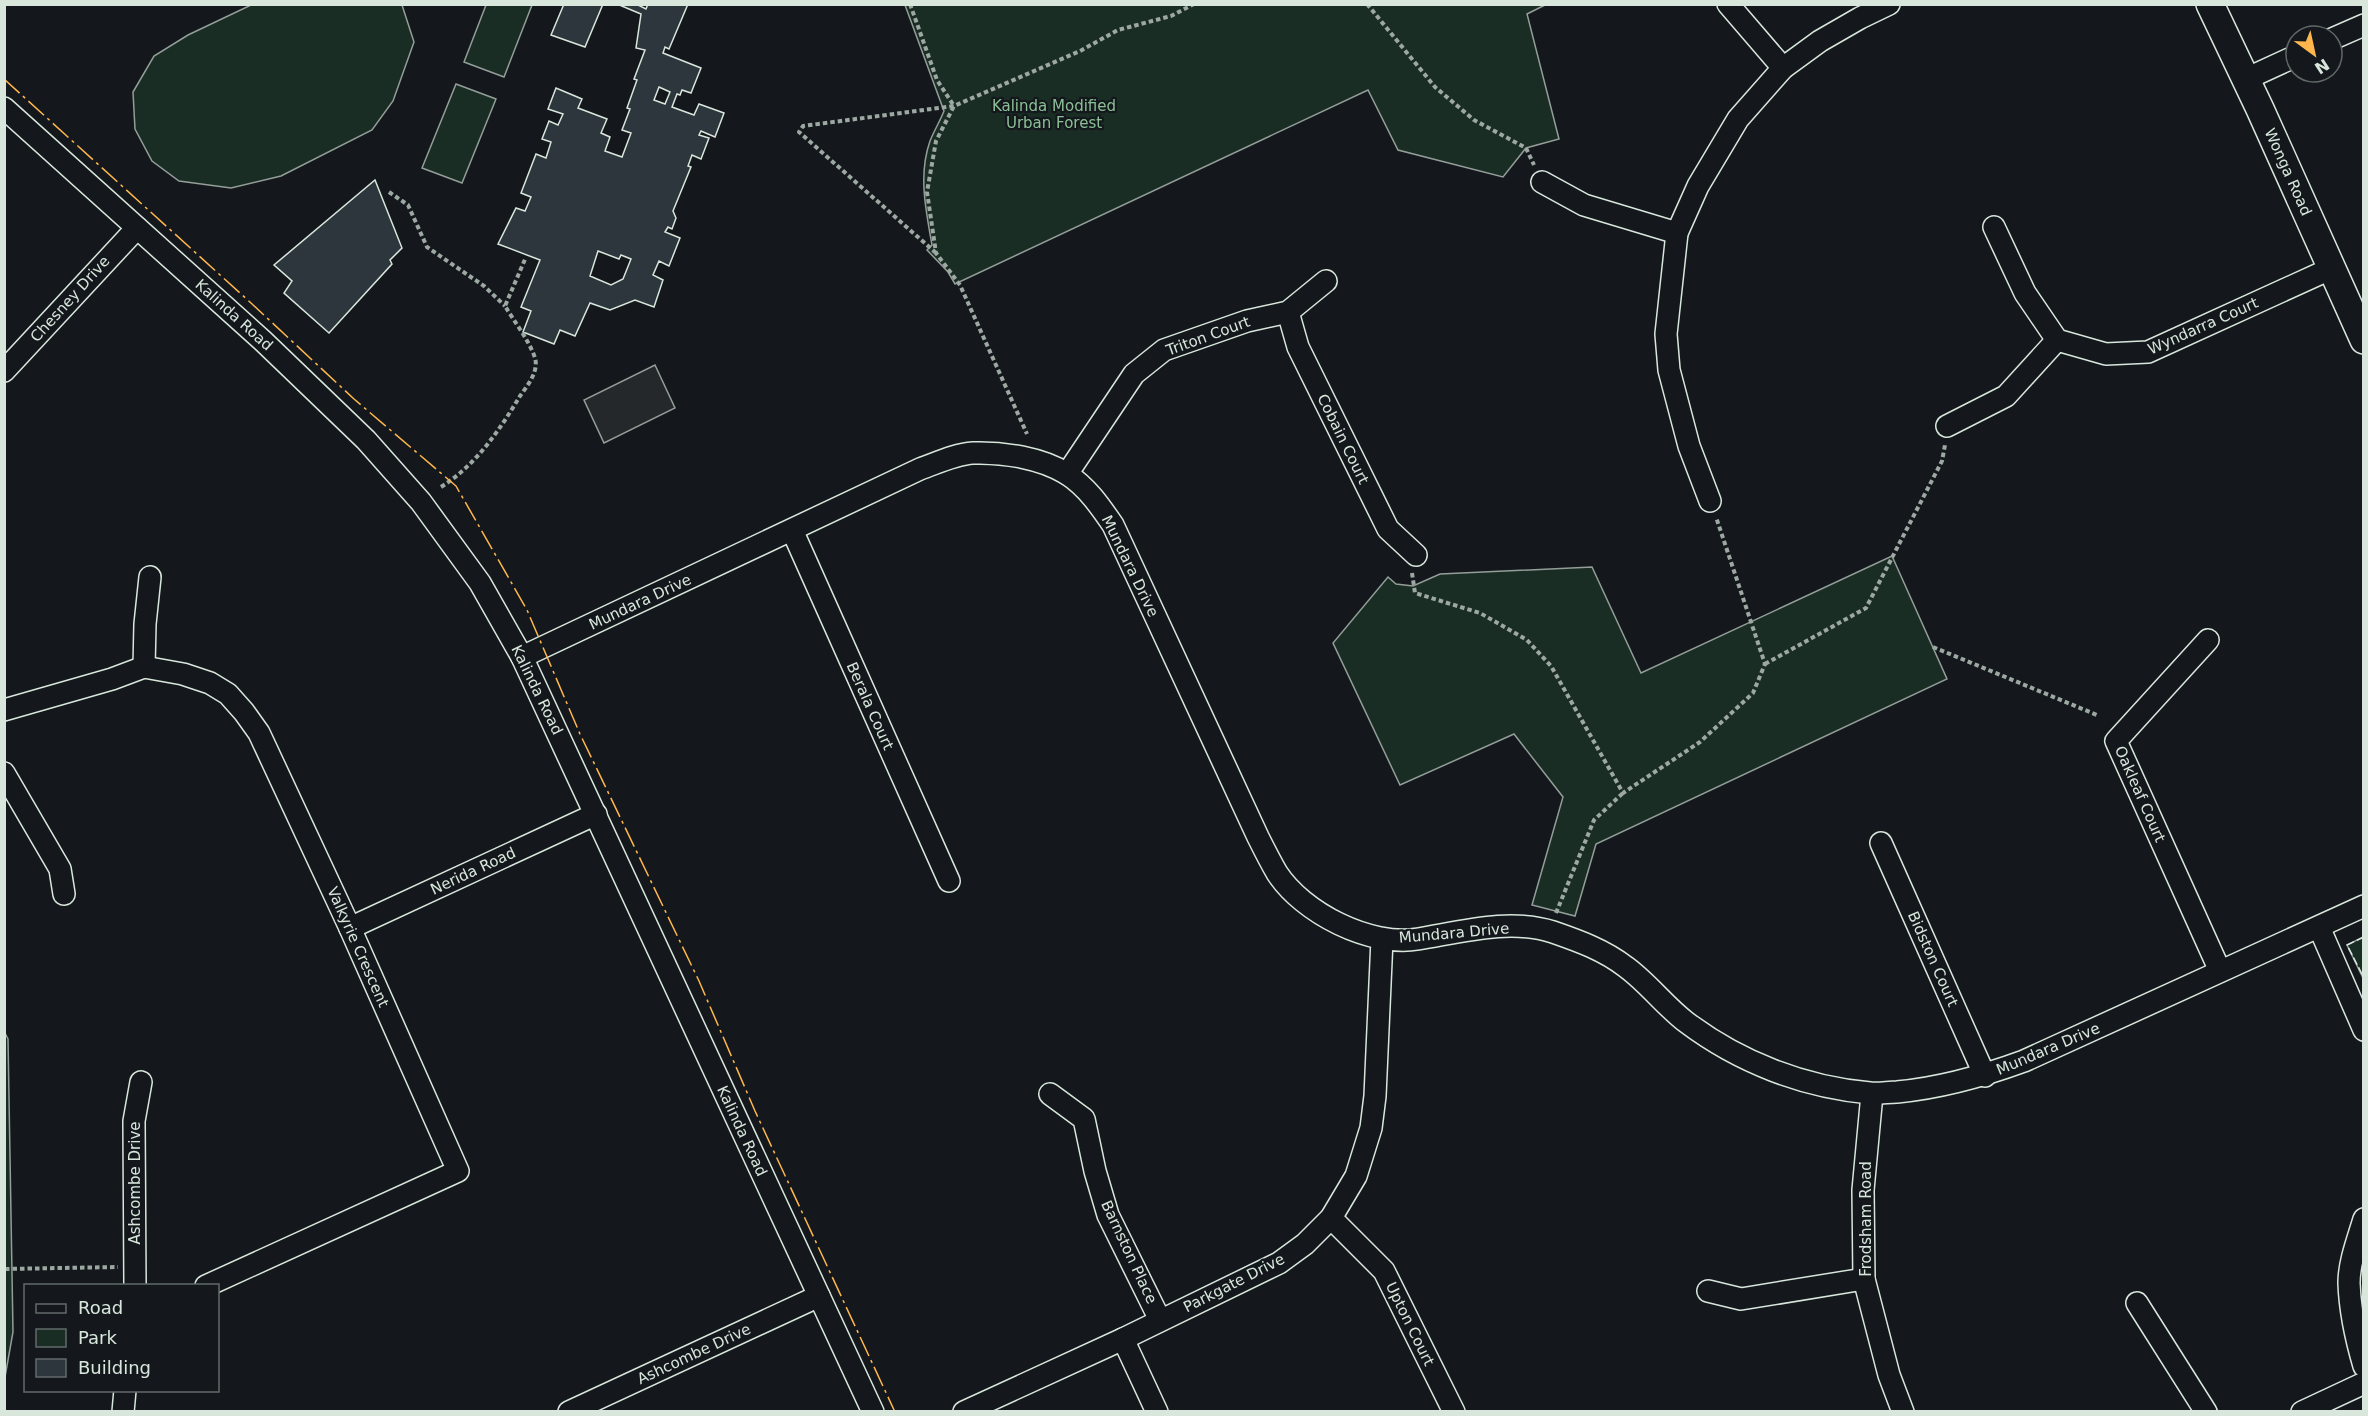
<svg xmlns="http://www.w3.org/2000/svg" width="2368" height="1416" viewBox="0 0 2368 1416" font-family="'DejaVu Sans',sans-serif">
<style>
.green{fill:#1a2d24;stroke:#939e99;stroke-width:1.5}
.parking{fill:#24282b;stroke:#939e99;stroke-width:1.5}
.building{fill:#2c363c;stroke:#d8e6dc;stroke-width:1.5;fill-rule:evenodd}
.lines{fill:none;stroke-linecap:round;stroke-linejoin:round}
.minor-casing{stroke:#d8e6dc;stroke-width:24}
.major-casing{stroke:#d8e6dc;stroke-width:30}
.path{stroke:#9da8a2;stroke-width:4;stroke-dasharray:4.5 3;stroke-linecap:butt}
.minor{stroke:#14181c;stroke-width:21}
.major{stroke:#14181c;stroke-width:27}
.fence{stroke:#d8e6dc;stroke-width:1.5;stroke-dasharray:8 3;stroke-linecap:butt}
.power{stroke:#ffb74d;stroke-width:1.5;stroke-dasharray:21 4.5 3 4.5;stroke-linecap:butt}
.labels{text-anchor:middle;stroke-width:4.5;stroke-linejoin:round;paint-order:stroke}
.park-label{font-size:15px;fill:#8ac095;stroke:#14181c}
.street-label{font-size:15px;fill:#d8e6dc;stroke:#14181c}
</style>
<rect width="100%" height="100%" fill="#14181c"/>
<g class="green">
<polygon points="251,5 402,5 414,42 393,101 372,130 281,176 231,188 179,181 152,161 135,129 133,92 154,56 188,35"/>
<polygon points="486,5 532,5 504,77 464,62"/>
<path d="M 905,5 L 1545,5 L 1527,14 L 1559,139 L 1526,148 L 1503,177 L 1398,150 L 1368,90 L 955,284 L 948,272 L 927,250 L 932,245 C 926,211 918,175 930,141 C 934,131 940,121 944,111 Z"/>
<polygon points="456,84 496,99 462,183 422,168"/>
<polygon points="1892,556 1947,679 1596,844 1575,916 1532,905 1563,797 1514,734 1400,785 1333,643 1388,577 1396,584 1413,586 1440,574 1592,567 1641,673"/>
<polygon points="2363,937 2363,978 2347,945"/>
<polygon points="5,1033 8,1039 13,1332 5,1377"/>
</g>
<polygon class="parking" points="655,365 675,408 604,443 584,400"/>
<g class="building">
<polygon points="564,4 603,4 585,47 551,35"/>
<path d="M 617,4 L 636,4 L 646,9 L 648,4 L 688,4 L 669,49 L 665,47 L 663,53 L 701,68 L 691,93 L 682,90 L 680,95 L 677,94 L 672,107 L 694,115 L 699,104 L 724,113 L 715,137 L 701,131 L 699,135 L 709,138 L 701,159 L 692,155 L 688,166 L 691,167 L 673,211 L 676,218 L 672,229 L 668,227 L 665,232 L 680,238 L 669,266 L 659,261 L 653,275 L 663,280 L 654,307 L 635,300 L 610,310 L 590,303 L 575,336 L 560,330 L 554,344 L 523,332 L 531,311 L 521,307 L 540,260 L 498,244 L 516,208 L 525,211 L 531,197 L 521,193 L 536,154 L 546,158 L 551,142 L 542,139 L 549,121 L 558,125 L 563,114 L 548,109 L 556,88 L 582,99 L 578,108 L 607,119 L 601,133 L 610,137 L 605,151 L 622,157 L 631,133 L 622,130 L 630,109 L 627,108 L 637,80 L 634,79 L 645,50 L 636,48 L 641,14 ZM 659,87 L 670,92 L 665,104 L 654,100 ZM 598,251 L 619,259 L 621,255 L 631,259 L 623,279 L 611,285 L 590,276 Z"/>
<polygon points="375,180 402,248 390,260 392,264 329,333 284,293 292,281 274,265"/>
</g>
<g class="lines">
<defs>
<g id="minor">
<polyline points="1728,4 1783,68"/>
<polyline points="2332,39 2364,25"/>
<polyline points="2246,79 2296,56"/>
<polyline points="4,108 263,341 366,440 421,502 480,583 522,657 873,1412"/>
<polyline points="1542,182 1584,205 1677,233"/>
<polyline points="1994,227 2025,293 2057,340 2106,354 2148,352 2330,269"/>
<polyline points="1288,312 1298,347 1388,529 1416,555"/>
<polyline points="4,371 137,228"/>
<polyline points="1947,426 2006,396 2057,340"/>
<polyline points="1067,474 1134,374 1164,350 1247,321 1288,312 1326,281"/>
<polyline points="1710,501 1689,446 1669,370 1666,334 1677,233 1698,186 1738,119 1783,68 1820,41 1860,18 1889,4"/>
<polyline points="792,530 949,881"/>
<polyline points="2208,640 2116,741 2220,971"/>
<path d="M 522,657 L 920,469 C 937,463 955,454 973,453 C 1003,452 1042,458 1067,474 C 1087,487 1100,506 1113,525 L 1258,837 C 1264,849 1270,861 1277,873 C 1303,913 1370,947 1418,939 C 1461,932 1510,918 1553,932 C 1579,941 1604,950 1626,967 C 1648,983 1665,1006 1686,1022 C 1739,1062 1803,1087 1870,1093 C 1879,1094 1888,1092 1897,1092 C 1941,1088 1983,1076 2024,1061 L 2364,906"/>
<polyline points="144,667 145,624 150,577"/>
<polyline points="4,710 112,679 144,667 183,674 210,683 228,694 244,712 259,733 350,928 458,1171 206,1286"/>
<polyline points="4,773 60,869 64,894"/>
<polyline points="1881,843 1985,1076"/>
<polyline points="2319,927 2364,1030"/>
<polyline points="350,928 596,814"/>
<polyline points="1050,1094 1084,1119 1095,1171 1108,1215 1160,1320"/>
<polyline points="1872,1094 1863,1190 1864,1279 1889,1375 1903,1412"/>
<polyline points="1331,1218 1384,1271 1454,1412"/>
<path d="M 2364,1219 C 2358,1239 2349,1262 2349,1283 C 2350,1312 2356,1339 2364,1366"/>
<polyline points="135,1286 134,1121 141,1082"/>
<polyline points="1708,1291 1741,1299 1864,1279"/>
<polyline points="2137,1303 2206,1412"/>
<polyline points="1123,1339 1157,1412"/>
<polyline points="123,1412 125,1390"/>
<polyline points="569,1412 819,1296"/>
<polyline points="964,1412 1123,1339 1279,1263 1305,1244 1331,1218 1356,1176 1371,1128 1375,1096 1382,939"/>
<polyline points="2302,1412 2364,1383"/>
</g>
<polyline id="major" points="2210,4 2260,109 2364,340"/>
</defs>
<use href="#minor" class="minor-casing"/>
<use href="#major" class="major-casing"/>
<g class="path">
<polyline points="910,4 937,80 954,106 936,141 927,192 936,253 960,285 1027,434"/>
<polyline points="1367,4 1435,87 1474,120 1526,148 1534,165"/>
<polyline points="389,192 408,205 427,247 484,286 505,306"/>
<polyline points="936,253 799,132 803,126 954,106 1080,51 1118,30 1171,16 1194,4"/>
<path d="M 441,487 C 476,465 499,431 520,396 C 527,386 539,372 535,358 C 530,342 514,321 505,306 L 526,257"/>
<polyline points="1412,573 1415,593 1480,613 1527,640 1551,666 1623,793 1700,742 1753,693 1765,664 1716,517"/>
<polyline points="1933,647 2097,715"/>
<polyline points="1765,664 1866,608 1942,461 1945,445"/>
<polyline points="1556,913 1594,820 1623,793"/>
<polyline points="5,1269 118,1267"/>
</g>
<use href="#minor" class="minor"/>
<use href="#major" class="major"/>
<polyline class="fence" points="2364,937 2347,945 2364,978"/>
<polyline class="power" points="4,79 251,303 354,399 456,486 527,610 580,734 699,981 755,1111 895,1412"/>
</g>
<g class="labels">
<g class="park-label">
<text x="1054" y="111">Kalinda Modified<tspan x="1054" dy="17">Urban Forest</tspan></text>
</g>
<g class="street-label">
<text transform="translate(2288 172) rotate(66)" y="5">Wonga Road</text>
<text transform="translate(70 299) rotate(-48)" y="5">Chesney Drive</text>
<text transform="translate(234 315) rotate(42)" y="5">Kalinda Road</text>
<text transform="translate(2203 326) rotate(-24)" y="5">Wyndarra Court</text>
<text transform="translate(1208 336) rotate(-20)" y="5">Triton Court</text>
<text transform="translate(1343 439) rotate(64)" y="5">Cobain Court</text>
<text transform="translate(1130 566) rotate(64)" y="5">Mundara Drive</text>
<text transform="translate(640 602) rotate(-25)" y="5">Mundara Drive</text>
<text transform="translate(537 690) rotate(64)" y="5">Kalinda Road</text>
<text transform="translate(870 706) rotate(66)" y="5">Berala Court</text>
<text transform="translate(2140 794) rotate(66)" y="5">Oakleaf Court</text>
<text transform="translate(473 871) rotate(-25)" y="5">Nerida Road</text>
<text transform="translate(1454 933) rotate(-5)" y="5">Mundara Drive</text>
<text transform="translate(358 947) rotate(66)" y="5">Valkyrie Crescent</text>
<text transform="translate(1933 959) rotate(66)" y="5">Bidston Court</text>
<text transform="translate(2048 1049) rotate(-23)" y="5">Mundara Drive</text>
<text transform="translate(742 1131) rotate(65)" y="5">Kalinda Road</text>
<text transform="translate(135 1183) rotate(-90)" y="5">Ashcombe Drive</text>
<text transform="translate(1866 1219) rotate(-90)" y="5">Frodsham Road</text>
<text transform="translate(1129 1252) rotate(65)" y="5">Barnston Place</text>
<text transform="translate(1234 1283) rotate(-27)" y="5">Parkgate Drive</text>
<text transform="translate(1410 1324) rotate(64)" y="5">Upton Court</text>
<text transform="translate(694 1354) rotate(-25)" y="5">Ashcombe Drive</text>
</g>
</g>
<rect width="2368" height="1416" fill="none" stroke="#d8e6dc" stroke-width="12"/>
<rect x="24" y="1284" width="195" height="108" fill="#14181c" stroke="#626a69" stroke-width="1.5"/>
<rect x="36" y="1304" width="30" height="9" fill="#14181c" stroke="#626a69" stroke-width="1.5"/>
<text x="78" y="1314" font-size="18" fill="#d8e6dc">Road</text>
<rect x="36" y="1329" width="30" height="18" fill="#1a2d24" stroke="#626a69" stroke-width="1.5"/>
<text x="78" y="1344" font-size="18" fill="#d8e6dc">Park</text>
<rect x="36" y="1359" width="30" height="18" fill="#2c363c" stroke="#626a69" stroke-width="1.5"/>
<text x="78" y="1374" font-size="18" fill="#d8e6dc">Building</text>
<g transform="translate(2314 54) rotate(147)"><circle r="28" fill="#14181c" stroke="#626a69" stroke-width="1.5"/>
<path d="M0-4.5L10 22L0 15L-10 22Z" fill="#ffb74d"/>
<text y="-9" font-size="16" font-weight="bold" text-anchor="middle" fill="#d8e6dc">N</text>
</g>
</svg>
